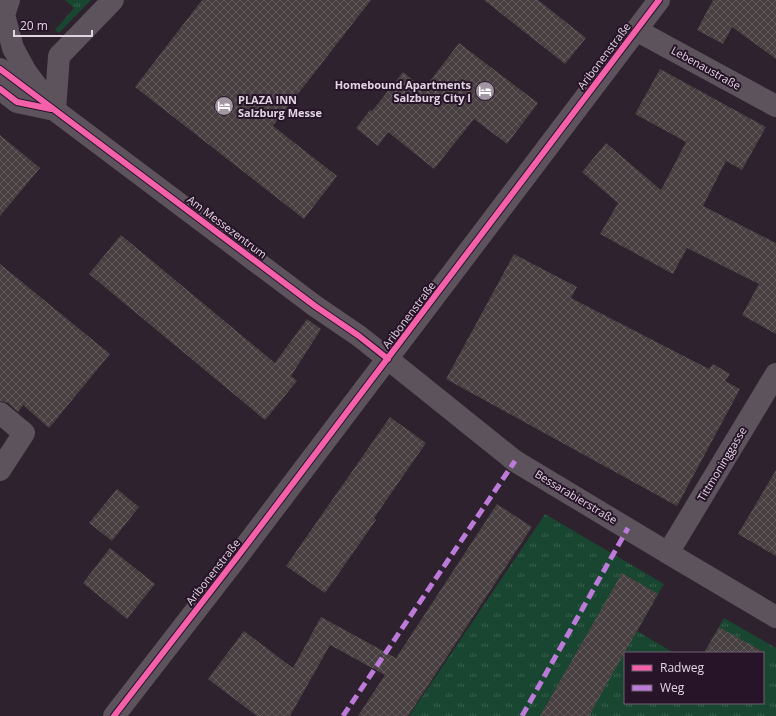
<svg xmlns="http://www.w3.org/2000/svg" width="776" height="716" viewBox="0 0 776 716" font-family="'Open Sans',sans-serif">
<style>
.grass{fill:url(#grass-tufts)}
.building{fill:url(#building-cross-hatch)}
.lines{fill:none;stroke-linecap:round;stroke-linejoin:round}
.minor{stroke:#5c535c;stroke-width:22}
.quiet{stroke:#bd7bd9;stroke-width:5;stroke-dasharray:10 5;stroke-linecap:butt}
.cycleway-casing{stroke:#271428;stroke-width:8}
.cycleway{stroke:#f560ab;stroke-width:6}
.labels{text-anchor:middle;stroke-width:4;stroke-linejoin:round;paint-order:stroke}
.street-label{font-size:11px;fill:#e1d4e2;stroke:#271428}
.poi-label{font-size:11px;font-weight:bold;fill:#e1d4e2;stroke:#271428;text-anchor:end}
</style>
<defs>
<pattern id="grass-tufts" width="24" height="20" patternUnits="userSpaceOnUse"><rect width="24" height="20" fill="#194630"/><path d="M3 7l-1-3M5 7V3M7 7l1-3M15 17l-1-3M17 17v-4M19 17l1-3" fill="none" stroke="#3a604e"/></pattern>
<pattern id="building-cross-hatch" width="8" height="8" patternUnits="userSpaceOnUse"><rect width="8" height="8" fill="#483f41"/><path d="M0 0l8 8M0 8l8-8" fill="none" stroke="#625a5c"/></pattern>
</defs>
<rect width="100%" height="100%" fill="#2d222d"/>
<g class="grass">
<polygon points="65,0 91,0 59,33 55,30 74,8"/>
<polygon points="545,514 664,584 637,631 674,653 625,653 625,703 763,703 763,653 704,653 724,618 776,648 776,716 409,716"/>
</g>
<g class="building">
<polygon points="202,0 371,0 273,126 337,176 304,219 135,87"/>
<polygon points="484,0 538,0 586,38 565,64"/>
<polygon points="713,0 776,0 776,59 732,27 723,44 697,30"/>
<polygon points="459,43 538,103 507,144 474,119 434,169 388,132 378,146 356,128 370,110 372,111 403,72 424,89"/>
<polygon points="660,69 766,127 742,170 726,161 703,206 776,243 776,334 742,315 759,284 687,248 673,274 600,234 618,203 582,172 606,143 661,190 686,142 635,114"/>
<polygon points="0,135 40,168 0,216"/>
<polygon points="121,235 275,363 307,319 321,329 291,376 297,381 265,420 89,274"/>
<polygon points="514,254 577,287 571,298 709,369 713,364 730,374 725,381 740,389 677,506 446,379"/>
<polygon points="0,264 110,354 49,428 23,405 18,412 8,403 0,401"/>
<polygon points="390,417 426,443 374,518 376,520 325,593 286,566"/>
<polygon points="776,470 776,556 738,534"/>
<polygon points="117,489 139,507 112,541 89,523"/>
<polygon points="497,504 532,527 408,716 358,716 385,675 330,645 290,716 257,716 208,679 244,631 293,668 321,617 396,658"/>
<polygon points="110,548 155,584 127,619 83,583"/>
<polygon points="622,573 658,594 613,673 589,716 540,716"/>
<polygon points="719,627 765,653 704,653"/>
</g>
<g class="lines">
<g class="minor">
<polyline points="9,0 4,15 13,48 26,72 55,110 59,56 113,0"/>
<polyline points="636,30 776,106"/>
<polyline points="0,69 315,306 359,336 388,359 515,461 668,553 776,617"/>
<polyline points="0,89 17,102 50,109"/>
<polyline points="0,413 24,433 0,470"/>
<polyline points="668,553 776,374"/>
<polyline points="114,716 238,556 659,0"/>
</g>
<g class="quiet">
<polyline points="343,716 515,461"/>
<polyline points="522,716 628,528"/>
</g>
<defs>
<g id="cycleway">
<polyline points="0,69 315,306 359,336 388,359"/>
<polyline points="0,89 17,102 51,109"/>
<polyline points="114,716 238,556 659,0"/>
</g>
</defs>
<use href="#cycleway" class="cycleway-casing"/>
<use href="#cycleway" class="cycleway"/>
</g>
<defs>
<symbol id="hotel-disc" viewBox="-11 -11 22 22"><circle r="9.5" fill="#a296a3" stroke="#271428"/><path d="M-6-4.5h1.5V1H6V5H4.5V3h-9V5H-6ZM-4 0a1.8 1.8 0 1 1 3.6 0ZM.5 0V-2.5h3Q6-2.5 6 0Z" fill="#fff"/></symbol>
</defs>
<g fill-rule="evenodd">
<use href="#hotel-disc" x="474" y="80" width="22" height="22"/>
<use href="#hotel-disc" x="213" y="95" width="22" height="22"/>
</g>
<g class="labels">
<g class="street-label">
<text transform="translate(604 56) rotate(-53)" y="4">Aribonenstraße</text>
<text transform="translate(706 68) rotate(29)" y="4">Lebenaustraße</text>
<text transform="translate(227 227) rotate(37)" y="4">Am Messezentrum</text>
<text transform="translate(409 315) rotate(-53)" y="4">Aribonenstraße</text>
<text transform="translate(722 464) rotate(-59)" y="4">Tittmoninggasse</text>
<text transform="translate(576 497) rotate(31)" y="4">Bessarabierstraße</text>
<text transform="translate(213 572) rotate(-52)" y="4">Aribonenstraße</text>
</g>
<g class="poi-label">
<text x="471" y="89">Homebound Apartments<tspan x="471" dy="13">Salzburg City I</tspan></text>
<text x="238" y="104" text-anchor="start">PLAZA INN<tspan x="238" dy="13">Salzburg Messe</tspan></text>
</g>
</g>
<rect x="624" y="652" width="140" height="52" fill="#271428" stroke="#716172"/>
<rect x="632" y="665" width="20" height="6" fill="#f560ab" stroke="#716172"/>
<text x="660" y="672" font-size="12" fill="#e1d4e2">Radweg</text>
<rect x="632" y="685" width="20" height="6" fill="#bd7bd9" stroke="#716172"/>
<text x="660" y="692" font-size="12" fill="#e1d4e2">Weg</text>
<path d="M14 30v6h78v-6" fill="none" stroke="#e1d4e2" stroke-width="2"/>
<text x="20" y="30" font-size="12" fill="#e1d4e2" stroke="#271428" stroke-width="3" paint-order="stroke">20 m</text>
</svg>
